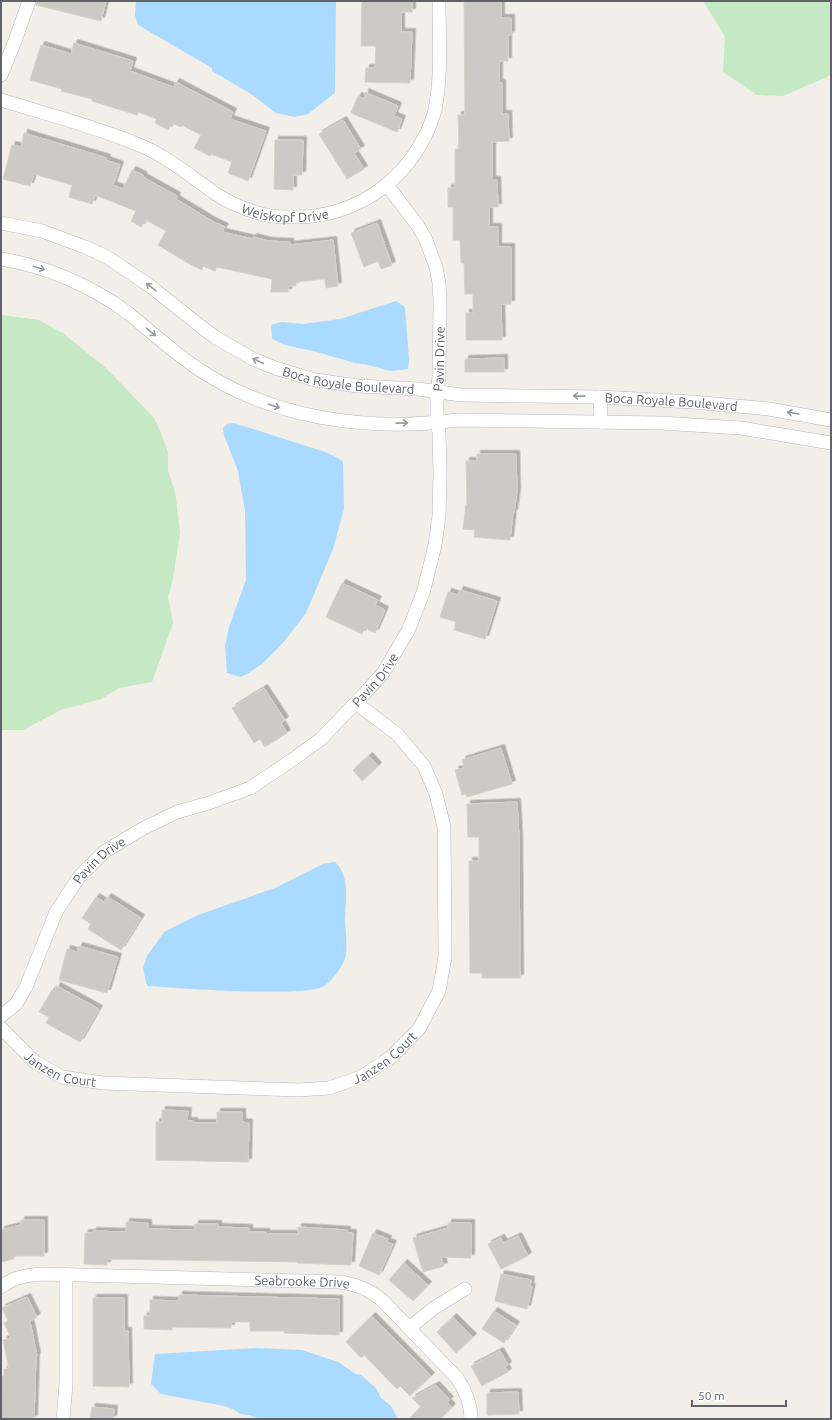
<svg xmlns="http://www.w3.org/2000/svg" width="832" height="1420" viewBox="0 0 832 1420" font-family="Ubuntu,sans-serif">
<style>
.green{fill:#c5e8c5}
.water{fill:#aadaff}
.building{fill:#cccac5;stroke:#d6d1c6;filter:url(#shadow)}
.lines{fill:none;stroke-linecap:round;stroke-linejoin:round}
.minor-casing{stroke:#b5b8bc;stroke-width:14}
.minor{stroke:#fff;stroke-width:13}
.oneway{stroke:#979a9d}
.labels{text-anchor:middle;stroke-width:3;stroke-linejoin:round;paint-order:stroke}
.street-label{font-size:13px;fill:#5f6368;stroke:#fff}
</style>
<defs>
<filter id="shadow"><feDropShadow dx="3.5" dy="-3.5" stdDeviation="0" flood-color="#0004"/></filter>
</defs>
<rect width="100%" height="100%" fill="#f1efe8"/>
<g class="green">
<polygon points="703,1 831,1 831,74 827,77 783,96 757,95 723,72 725,37"/>
<polygon points="1,315 39,320 64,334 106,368 154,418 159,428 168,452 168,471 175,491 180,532 173,579 168,597 173,623 152,682 119,688 101,699 61,710 23,730 1,730"/>
</g>
<g class="water">
<polygon points="136,1 336,1 335,93 308,114 295,117 276,113 251,94 212,71 212,68 138,25 135,15"/>
<polygon points="396,301 405,307 409,360 408,369 391,371 364,364 355,363 317,352 285,345 272,339 271,325 282,322 303,324 340,319"/>
<polygon points="234,423 325,452 338,458 343,462 344,509 333,549 306,613 282,644 262,664 247,674 240,677 227,673 225,646 229,627 246,580 245,511 238,471 224,435 223,428 227,424"/>
<path d="M 335,862 C 351,876 345,904 345,923 C 346,933 347,944 346,954 C 345,964 333,980 324,986 C 307,998 177,988 148,986 L 146,983 L 143,968 L 147,956 L 164,932 L 198,915 L 275,888 L 323,864 Z"/>
<polygon points="256,1348 302,1350 338,1362 356,1374 361,1375 376,1388 381,1398 391,1406 398,1419 259,1419 250,1415 240,1414 233,1409 224,1406 161,1394 151,1384 155,1354"/>
</g>
<g class="building">
<polygon points="37,1 106,1 101,21 36,5"/>
<polygon points="362,1 412,1 412,12 401,12 401,32 412,32 410,83 365,82 366,68 375,68 376,46 361,46"/>
<polygon points="464,1 501,1 501,18 511,18 511,35 508,35 508,61 499,61 499,83 502,83 502,114 508,114 509,141 492,142 492,180 497,180 498,207 489,207 489,227 498,227 498,247 511,247 511,304 501,304 502,340 466,340 466,313 473,313 473,294 465,294 464,263 461,263 460,240 453,240 453,207 448,207 448,188 455,188 455,149 459,149 458,115 465,115"/>
<polygon points="74,43 133,61 130,71 173,87 176,82 233,112 230,119 266,131 248,181 228,173 232,162 211,154 210,156 194,148 201,135 182,125 181,127 172,123 168,130 155,123 157,119 138,112 137,115 92,101 92,99 61,91 62,89 30,80 41,45 71,54"/>
<polygon points="365,92 398,106 394,116 402,119 397,132 351,113 358,96 365,99"/>
<polygon points="343,120 361,149 354,153 364,169 347,179 319,134"/>
<polygon points="24,133 107,158 106,160 120,165 113,185 123,189 132,170 143,175 143,177 177,196 176,199 212,221 225,227 222,232 253,239 253,237 269,241 290,242 290,245 333,240 338,286 326,288 325,279 296,282 296,286 288,286 288,292 271,292 272,279 217,267 215,271 203,266 202,270 191,265 158,245 166,231 146,220 141,227 131,221 136,211 95,195 92,204 69,197 72,185 34,174 30,186 3,179 12,145 21,147"/>
<polygon points="275,140 303,140 302,175 293,175 293,190 274,189"/>
<polygon points="377,223 392,265 381,269 378,261 364,267 351,233"/>
<polygon points="504,358 504,372 465,372 465,359"/>
<polygon points="477,454 516,454 517,492 514,513 513,512 510,540 474,537 475,530 463,529 466,505 467,505 466,461 477,461"/>
<polygon points="342,583 378,600 375,605 385,610 375,633 365,628 362,634 326,617"/>
<polygon points="460,590 497,601 485,639 454,630 456,622 440,617 448,592 458,595"/>
<polygon points="264,688 285,720 281,723 287,733 265,747 260,739 254,743 232,708"/>
<polygon points="501,748 512,784 467,797 466,794 462,795 455,770 464,768 462,760"/>
<polygon points="369,756 378,766 362,781 353,770"/>
<polygon points="517,802 519,838 520,978 482,978 482,973 470,973 469,861 479,861 479,837 468,837 467,804"/>
<polygon points="96,897 104,902 108,897 141,918 121,950 88,929 91,924 82,918"/>
<polygon points="79,946 118,957 107,993 59,980 67,949 77,952"/>
<polygon points="57,986 99,1009 80,1042 46,1023 49,1017 39,1012 52,990 55,991"/>
<polygon points="162,1110 188,1111 187,1121 194,1121 194,1123 217,1123 217,1112 242,1112 242,1122 249,1123 248,1162 156,1160 156,1122 162,1122"/>
<polygon points="21,1220 44,1220 44,1256 14,1256 14,1259 1,1262 1,1230 21,1225"/>
<polygon points="126,1222 148,1223 148,1229 195,1230 195,1224 218,1224 218,1227 249,1228 249,1232 266,1232 266,1234 298,1234 298,1227 347,1230 347,1233 353,1233 351,1265 297,1263 298,1262 107,1259 107,1265 84,1264 85,1233 93,1233 93,1231 126,1232"/>
<polygon points="448,1223 471,1223 471,1258 441,1257 444,1266 423,1272 413,1238 448,1228"/>
<polygon points="373,1233 388,1239 387,1242 393,1244 379,1275 359,1266"/>
<polygon points="518,1236 528,1256 501,1269 488,1244 501,1238 504,1243"/>
<polygon points="404,1263 428,1285 413,1301 389,1280"/>
<polygon points="501,1274 531,1280 530,1287 532,1287 527,1309 495,1301"/>
<polygon points="179,1295 339,1299 339,1335 284,1333 284,1331 250,1331 250,1322 231,1322 231,1328 172,1327 172,1330 144,1329 144,1316 150,1316 150,1300 179,1301"/>
<polygon points="27,1297 37,1317 30,1321 37,1356 36,1356 34,1419 1,1419 2,1376 4,1376 4,1369 9,1369 3,1340 11,1338 4,1323 8,1321 2,1308"/>
<polygon points="93,1298 124,1298 124,1331 128,1331 129,1387 93,1386"/>
<polygon points="494,1311 516,1325 504,1343 482,1329"/>
<polygon points="372,1316 431,1376 410,1396 400,1386 397,1389 364,1355 361,1358 346,1342"/>
<polygon points="453,1317 473,1337 456,1353 437,1332"/>
<polygon points="500,1351 508,1365 505,1367 508,1372 482,1386 471,1366"/>
<polygon points="436,1385 450,1400 447,1402 452,1407 440,1419 409,1419 421,1407 412,1398"/>
<polygon points="518,1392 519,1414 487,1415 487,1393"/>
<polygon points="92,1407 114,1409 113,1419 90,1419"/>
</g>
<g class="lines">
<defs>
<g id="minor">
<polyline points="1,75 15,41 29,1"/>
<path id="s1" d="M 1,100 C 46,114 94,126 137,144 C 167,156 190,176 216,194 C 228,202 242,208 255,212 C 266,216 278,217 289,217 C 348,219 399,188 425,136 C 429,128 433,118 435,110 C 442,74 439,37 439,1"/>
<path id="s2" d="M 1,223 L 42,231 L 85,247 L 107,257 L 150,286 L 204,329 L 215,337 L 253,359 L 275,368 L 315,380 L 358,386 L 418,389 L 461,395 L 600,397 L 693,402 L 769,409 L 831,420"/>
<path d="M 1,259 C 46,266 92,286 128,313 C 150,331 171,350 194,366 C 270,419 368,432 458,420 L 661,423 L 741,428 L 831,443"/>
<polyline points="600,397 601,422"/>
<path id="s3" d="M 1,1016 L 16,1004 L 26,987 L 56,912 L 79,877 L 104,852 L 142,829 L 177,812 L 209,803 L 250,788 L 292,760 L 321,739 L 364,694 L 383,673 L 408,631 L 423,593 L 435,545 L 439,516 L 440,474 L 439,432 L 437,423 L 437,392 L 439,377 L 440,301 L 439,283 L 436,267 L 426,240 L 418,226 L 387,185"/>
<path id="s4" d="M 1,1028 L 35,1062 L 62,1077 L 103,1083 L 299,1090 L 329,1088 L 361,1077 L 390,1058 L 419,1029 L 439,991 L 445,957 L 444,827 L 436,794 L 424,766 L 397,734 L 356,703"/>
<path id="s5" d="M 1,1287 C 14,1277 27,1275 43,1274 L 339,1282 C 356,1284 369,1289 383,1301 L 457,1378 C 466,1391 471,1403 471,1419"/>
<polyline points="409,1328 434,1308 465,1289"/>
<polyline points="63,1419 66,1384 66,1275"/>
</g>
</defs>
<use href="#minor" class="minor-casing"/>
<use href="#minor" class="minor"/>
</g>
<defs><path id="oneway-shaft" d="M-6 0H5M1.5-3L5.5 0L1.5 3" fill="none" stroke-width="1.6" stroke-linecap="round" stroke-linejoin="round"/></defs>
<g class="oneway">
<use href="#oneway-shaft" transform="translate(39 268) rotate(17)"/>
<use href="#oneway-shaft" transform="translate(151 287) rotate(-142)"/>
<use href="#oneway-shaft" transform="translate(151 332) rotate(39)"/>
<use href="#oneway-shaft" transform="translate(258 361) rotate(-155)"/>
<use href="#oneway-shaft" transform="translate(579 396) rotate(-179)"/>
<use href="#oneway-shaft" transform="translate(274 406) rotate(18)"/>
<use href="#oneway-shaft" transform="translate(793 413) rotate(-170)"/>
<use href="#oneway-shaft" transform="translate(402 423) rotate(-1)"/>
</g>
<g class="labels">
<g class="street-label">
<text dy="5" stroke="none"><textPath href="#s1" startOffset="310">Weiskopf Drive</textPath></text>
<text dy="5" stroke="none"><textPath href="#s3" startOffset="860">Pavin Drive</textPath></text>
<text dy="5" stroke="none"><textPath href="#s2" startOffset="389">Boca Royale Boulevard</textPath></text>
<text dy="5" stroke="none"><textPath href="#s2" startOffset="713">Boca Royale Boulevard</textPath></text>
<text dy="5" stroke="none"><textPath href="#s3" startOffset="524">Pavin Drive</textPath></text>
<text dy="5" stroke="none"><textPath href="#s3" startOffset="188">Pavin Drive</textPath></text>
<text dy="5" stroke="none"><textPath href="#s4" startOffset="411">Janzen Court</textPath></text>
<text dy="5" stroke="none"><textPath href="#s4" startOffset="75">Janzen Court</textPath></text>
<text dy="5" stroke="none"><textPath href="#s5" startOffset="304">Seabrooke Drive</textPath></text>
</g>
</g>
<rect width="832" height="1420" fill="none" stroke="#5f6368" stroke-width="4"/>
<path d="M692 1400v6h94v-6" fill="none" stroke="#5f6368" stroke-width="2"/>
<text x="698" y="1400" font-size="12" fill="#5f6368" stroke="#ffffff" stroke-width="3" paint-order="stroke">50 m</text>
</svg>
